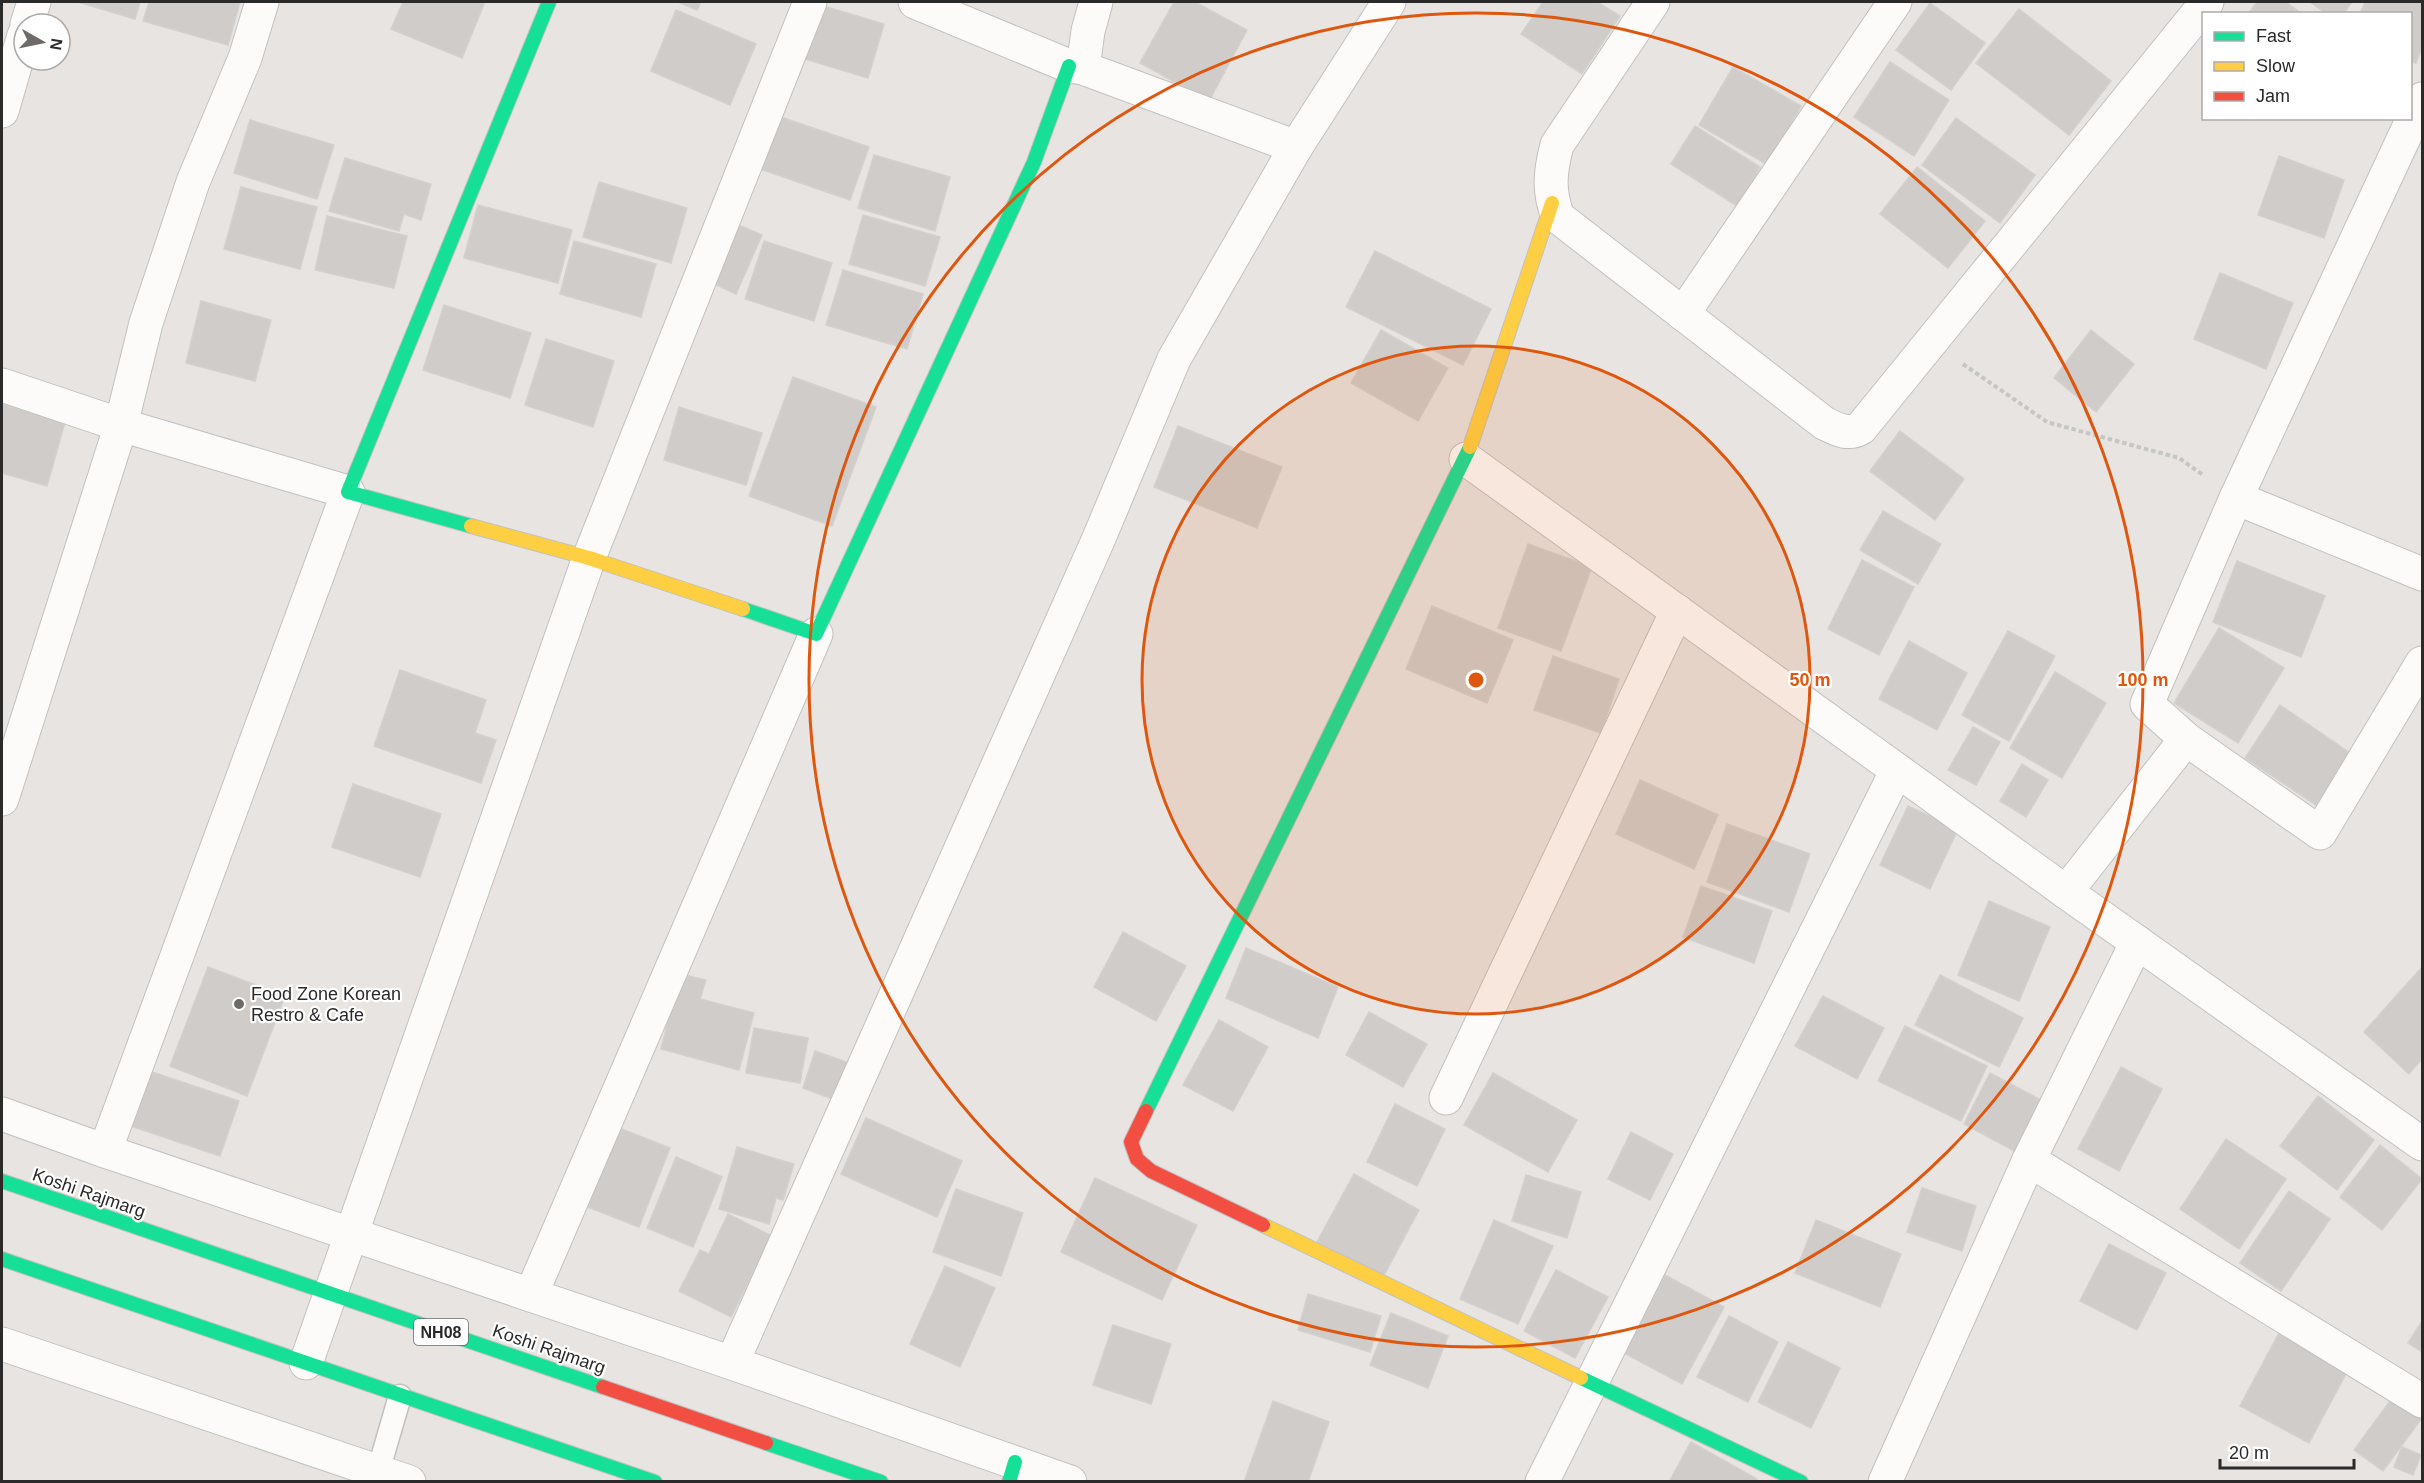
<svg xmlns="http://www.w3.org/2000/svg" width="2424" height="1483" viewBox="0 0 2424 1483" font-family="Helvetica,sans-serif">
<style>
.building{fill:#cfccca;stroke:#d3d0cd;stroke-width:1.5}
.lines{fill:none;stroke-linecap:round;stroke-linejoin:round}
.lane-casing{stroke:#c2c1c2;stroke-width:25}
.street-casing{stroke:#c2c1c2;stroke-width:35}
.fast-casing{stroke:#c2c1c2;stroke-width:16}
.slow-casing{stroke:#c2c1c2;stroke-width:16}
.jam-casing{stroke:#c2c1c2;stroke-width:16}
.path{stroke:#c6c6c5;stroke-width:4;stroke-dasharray:4.5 3;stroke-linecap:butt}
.lane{stroke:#fcfbfa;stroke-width:22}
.street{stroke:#fcfbfa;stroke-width:33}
.fast{stroke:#16e098;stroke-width:14}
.slow{stroke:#ffcf43;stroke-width:14}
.jam{stroke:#f24e42;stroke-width:14}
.ring{fill:none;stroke:#de570e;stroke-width:3}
.poi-dot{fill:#6c6b6a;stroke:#fff;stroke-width:2}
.labels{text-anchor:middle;stroke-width:4.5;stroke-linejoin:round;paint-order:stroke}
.shield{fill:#fff;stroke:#6a6a6a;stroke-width:1.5}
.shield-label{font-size:16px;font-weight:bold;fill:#2a2a2a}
.poi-label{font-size:18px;fill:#2a2a2a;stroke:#fff;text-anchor:start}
.street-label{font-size:18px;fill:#2a2a2a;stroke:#fff}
.centre{fill:#de570e;stroke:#fff;stroke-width:3}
.ring-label{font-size:18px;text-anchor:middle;font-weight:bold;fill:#de570e;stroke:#fff;stroke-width:4.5;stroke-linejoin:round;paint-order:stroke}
</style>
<rect width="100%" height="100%" fill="#e8e4e1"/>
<g class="building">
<polygon points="78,2 140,2 135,19"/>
<polygon points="149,2 240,2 228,45 143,21"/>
<polygon points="403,2 478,2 484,4 462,58 391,29"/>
<polygon points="678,2 701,2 697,10"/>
<polygon points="1174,2 1195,2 1247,30 1209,101 1140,63"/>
<polygon points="1543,2 1597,2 1620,16 1582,74 1521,34"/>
<polygon points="2257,2 2286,2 2302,14 2248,14"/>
<polygon points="2310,2 2352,2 2343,14 2327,14"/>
<polygon points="2365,2 2422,2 2422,47 2416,63 2410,61 2410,14 2360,14"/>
<polygon points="1930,3 1985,43 1951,90 1896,50"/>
<polygon points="820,5 884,24 868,78 805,59"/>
<polygon points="2019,9 2111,81 2069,135 1976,63"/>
<polygon points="676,10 756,44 730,105 651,71"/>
<polygon points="1890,62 1949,100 1914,156 1854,117"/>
<polygon points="1733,67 1801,106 1768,165 1699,125"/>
<polygon points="778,116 869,147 850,200 760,169"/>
<polygon points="1956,118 2035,175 2000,223 1922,165"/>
<polygon points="250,120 334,145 317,199 234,173"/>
<polygon points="1695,126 1760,167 1737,206 1671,164"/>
<polygon points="874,155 950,177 935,231 858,208"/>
<polygon points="2279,156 2344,180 2324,238 2258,215"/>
<polygon points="345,158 431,184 421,220 404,214 399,231 329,211"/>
<polygon points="1917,167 1985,221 1948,268 1880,214"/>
<polygon points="599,182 687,208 671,263 583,237"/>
<polygon points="241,187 317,207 300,269 224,249"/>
<polygon points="478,205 572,230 558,283 464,258"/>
<polygon points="863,215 940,237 925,286 849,264"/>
<polygon points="327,216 407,236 394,288 315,270"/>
<polygon points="729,221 762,235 736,294 703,279"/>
<polygon points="574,241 656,264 641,317 560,294"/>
<polygon points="764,241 832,263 814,321 745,299"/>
<polygon points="1375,251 1491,309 1463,365 1346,307"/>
<polygon points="843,270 923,294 907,349 826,325"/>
<polygon points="2220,273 2293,303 2266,369 2194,339"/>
<polygon points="201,301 271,320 255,381 186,363"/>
<polygon points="444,305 531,333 510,398 423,370"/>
<polygon points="1381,330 1448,368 1418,421 1351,383"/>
<polygon points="2091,330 2134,364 2096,412 2054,378"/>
<polygon points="546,339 614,361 593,427 525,405"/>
<polygon points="793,377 876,407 832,526 749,496"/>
<polygon points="2,404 65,422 47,486 2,473"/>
<polygon points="679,407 762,433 746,485 664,460"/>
<polygon points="1178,426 1282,467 1257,528 1154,487"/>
<polygon points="1900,431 1964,479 1935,520 1870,471"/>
<polygon points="1883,511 1941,544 1918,584 1860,550"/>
<polygon points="1528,544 1592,567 1561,651 1498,628"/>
<polygon points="1862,560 1914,587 1879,655 1828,629"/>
<polygon points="2237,561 2325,596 2301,657 2213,622"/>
<polygon points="1432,606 1513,640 1487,703 1406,669"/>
<polygon points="2219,628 2284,668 2238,743 2174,703"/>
<polygon points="2008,631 2055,656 2009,741 1962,715"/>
<polygon points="1909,641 1967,673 1937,730 1879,699"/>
<polygon points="1553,656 1619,679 1601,733 1534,710"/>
<polygon points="400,670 486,700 475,733 496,740 481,783 374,746"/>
<polygon points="2055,672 2106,703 2062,778 2010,748"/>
<polygon points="2280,705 2350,753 2316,805 2245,758"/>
<polygon points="1973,727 2000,742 1976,785 1948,770"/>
<polygon points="2022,764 2048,780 2026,817 2000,801"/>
<polygon points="1640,780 1718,815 1694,869 1616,834"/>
<polygon points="353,784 441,814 420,877 332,847"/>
<polygon points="1908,806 1958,829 1930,889 1880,865"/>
<polygon points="1727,824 1810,854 1789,912 1707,882"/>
<polygon points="1701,886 1772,911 1754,963 1683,937"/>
<polygon points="1989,901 2050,927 2019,1001 1958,975"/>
<polygon points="1123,932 1186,966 1156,1021 1094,987"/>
<polygon points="1246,948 1338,987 1318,1038 1226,998"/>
<polygon points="208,967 285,996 247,1096 170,1066"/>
<polygon points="2422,967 2422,1059 2409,1074 2364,1032"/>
<polygon points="680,974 706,980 700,999 754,1013 739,1070 661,1049"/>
<polygon points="1940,975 2023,1018 1999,1067 1915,1025"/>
<polygon points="1823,996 1884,1028 1857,1079 1795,1046"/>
<polygon points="1369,1012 1427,1044 1403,1087 1346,1055"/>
<polygon points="1219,1020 1268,1047 1233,1111 1183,1085"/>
<polygon points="1905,1026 1987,1066 1961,1121 1878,1081"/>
<polygon points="754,1028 808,1038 800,1083 746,1073"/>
<polygon points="815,1051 849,1063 835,1100 803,1088"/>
<polygon points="2121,1067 2162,1089 2119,1171 2078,1149"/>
<polygon points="143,1069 239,1101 220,1156 125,1124"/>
<polygon points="1493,1073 1577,1120 1548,1172 1464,1125"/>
<polygon points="1990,1073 2043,1101 2016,1152 1964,1124"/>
<polygon points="2318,1096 2374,1140 2337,1190 2280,1146"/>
<polygon points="1395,1104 1445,1129 1417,1186 1367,1162"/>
<polygon points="866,1118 962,1161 937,1217 841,1174"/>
<polygon points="619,1128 670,1148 639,1227 588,1207"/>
<polygon points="1631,1132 1673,1154 1650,1200 1608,1179"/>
<polygon points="2226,1139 2286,1179 2239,1249 2180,1209"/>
<polygon points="2380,1145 2422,1179 2382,1230 2340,1197"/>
<polygon points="737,1147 794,1164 783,1200 776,1198 769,1224 719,1209"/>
<polygon points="676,1157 722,1177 693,1247 647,1228"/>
<polygon points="1354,1174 1419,1210 1383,1277 1317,1242"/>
<polygon points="1526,1175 1581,1192 1567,1238 1512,1221"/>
<polygon points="1095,1178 1197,1225 1162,1300 1061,1252"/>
<polygon points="1922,1188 1976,1206 1962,1251 1907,1232"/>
<polygon points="956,1189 1023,1213 1001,1276 933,1252"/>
<polygon points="2289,1191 2330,1219 2281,1291 2240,1263"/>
<polygon points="728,1214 772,1236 731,1317 679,1291 700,1250 709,1254"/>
<polygon points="1494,1220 1553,1246 1518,1324 1460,1299"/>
<polygon points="1816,1220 1901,1254 1880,1307 1795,1273"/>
<polygon points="2109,1244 2166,1273 2137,1330 2080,1301"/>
<polygon points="945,1266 995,1288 960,1367 910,1344"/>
<polygon points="1556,1270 1608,1297 1575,1358 1524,1331"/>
<polygon points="1665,1275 1724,1307 1682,1384 1624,1353"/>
<polygon points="1308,1294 1381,1316 1370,1352 1298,1330"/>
<polygon points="1391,1313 1448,1336 1428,1388 1370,1365"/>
<polygon points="1729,1316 1778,1342 1748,1402 1697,1377"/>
<polygon points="2422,1321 2422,1352 2408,1343"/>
<polygon points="1113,1325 1171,1344 1151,1404 1093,1385"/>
<polygon points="2280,1331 2349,1368 2309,1443 2240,1406"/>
<polygon points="1788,1342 1840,1368 1811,1428 1758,1402"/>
<polygon points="2393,1397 2422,1418 2383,1471 2354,1450"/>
<polygon points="1273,1401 1329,1422 1308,1482 1244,1482"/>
<polygon points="1691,1442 1757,1479 1755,1482 1669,1482"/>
<polygon points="2402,1447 2421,1455 2413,1475 2394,1467"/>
</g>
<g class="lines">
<defs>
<polyline id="lane" points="375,1482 400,1396"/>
<g id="street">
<polyline points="915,2 1069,66 1083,68 1296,147"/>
<path d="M 1653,2 L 1557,145 C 1550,172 1548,191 1558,217 L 1824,423 C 1836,429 1848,436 1861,428 L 2207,2"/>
<polyline points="27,24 34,2"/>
<polyline points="1083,68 1088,31 1096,2"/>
<polyline points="2422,99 2236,498 2422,574"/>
<polyline points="2,111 24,35"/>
<polyline points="1683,314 1895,2"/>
<polyline points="2,385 121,425 2,799"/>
<polyline points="1466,459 2066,892 2422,1144"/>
<polyline points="2236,498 2147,704 2186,739 2320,833 2422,663"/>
<polyline points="2066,892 2186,739"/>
<polyline points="1446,1098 1677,611"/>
<polyline points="2,1114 105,1151 732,1363 1070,1482"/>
<polyline points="105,1151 348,492 121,425 146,323 193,182 245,58 262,2"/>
<polyline points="2029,1160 2422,1401"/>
<polyline points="531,1295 816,634"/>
<polyline points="2,1344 409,1482"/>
<polyline points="306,1363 589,558 810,2"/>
<polyline points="732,1363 1099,538 1174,359 1296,147 1389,2"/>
<polyline points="1542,1482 1897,770"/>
<polyline points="1885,1482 2029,1160 2137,942"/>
</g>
<g id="fast">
<polyline points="471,526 348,492 549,2"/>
<polyline points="743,609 816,634 1034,162 1069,66"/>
<polyline points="1146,1111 1470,447"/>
<polyline points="2,1181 603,1387"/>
<polyline points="2,1259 655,1482"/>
<polyline points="1581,1378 1801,1482"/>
<polyline points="766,1443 881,1482"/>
<polyline points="1009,1482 1015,1462"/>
</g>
<g id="slow">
<polyline points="1470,447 1552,203"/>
<polyline points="471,526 589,558 743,609"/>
<polyline points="1263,1225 1581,1378"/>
</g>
<g id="jam">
<polyline points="1146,1111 1131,1142 1137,1159 1151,1171 1263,1225"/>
<polyline points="603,1387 766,1443"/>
</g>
</defs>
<use href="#lane" class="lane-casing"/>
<use href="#street" class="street-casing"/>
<use href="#fast" class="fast-casing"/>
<use href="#slow" class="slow-casing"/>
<use href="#jam" class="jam-casing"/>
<polyline class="path" points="1963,364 2047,422 2179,458 2203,475"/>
<use href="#lane" class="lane"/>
<use href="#street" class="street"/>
<use href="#fast" class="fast"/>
<use href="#slow" class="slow"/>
<use href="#jam" class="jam"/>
</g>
<circle cx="1476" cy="680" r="334" fill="#de570e" fill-opacity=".12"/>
<g class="ring">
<circle cx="1476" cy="680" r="334"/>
<circle cx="1476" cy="680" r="667"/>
</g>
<circle class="poi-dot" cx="239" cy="1004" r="6"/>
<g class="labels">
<rect class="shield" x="414" y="1319" width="54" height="26" rx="4.5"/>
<g class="shield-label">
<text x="441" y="1338">NH08</text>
</g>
<g class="poi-label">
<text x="251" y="1000">Food Zone Korean<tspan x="251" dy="21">Restro &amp; Cafe</tspan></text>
</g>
<g class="street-label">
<text transform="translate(89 1193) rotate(19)" y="6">Koshi Rajmarg</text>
<text transform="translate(549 1349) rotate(19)" y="6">Koshi Rajmarg</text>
</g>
</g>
<circle cx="1476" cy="680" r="9" class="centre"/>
<g class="ring-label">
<text x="1810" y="686">50 m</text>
<text x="2143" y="686">100 m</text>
</g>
<rect width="2424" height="1483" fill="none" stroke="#2a2a2a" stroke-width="6"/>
<rect x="2202" y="12" width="210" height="108" fill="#ffffff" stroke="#aaaaaa" stroke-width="1.5"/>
<rect x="2214" y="32" width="30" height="9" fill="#16e098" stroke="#aaaaaa" stroke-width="1.5"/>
<text x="2256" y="42" font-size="18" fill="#2a2a2a">Fast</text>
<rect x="2214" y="62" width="30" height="9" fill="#ffcf43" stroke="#aaaaaa" stroke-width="1.5"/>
<text x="2256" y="72" font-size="18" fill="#2a2a2a">Slow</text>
<rect x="2214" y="92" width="30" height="9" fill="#f24e42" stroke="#aaaaaa" stroke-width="1.5"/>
<text x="2256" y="102" font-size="18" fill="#2a2a2a">Jam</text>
<g transform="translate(42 42) rotate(99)"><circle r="28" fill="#ffffff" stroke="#aaaaaa" stroke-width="1.5"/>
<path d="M0-4.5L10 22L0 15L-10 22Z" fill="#6c6b6a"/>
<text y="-9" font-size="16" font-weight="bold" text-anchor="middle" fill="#2a2a2a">N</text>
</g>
<path d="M2220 1459v9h134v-9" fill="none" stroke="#2a2a2a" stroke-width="3"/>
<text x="2229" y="1459" font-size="18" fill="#2a2a2a" stroke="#ffffff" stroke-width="4.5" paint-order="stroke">20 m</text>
</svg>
